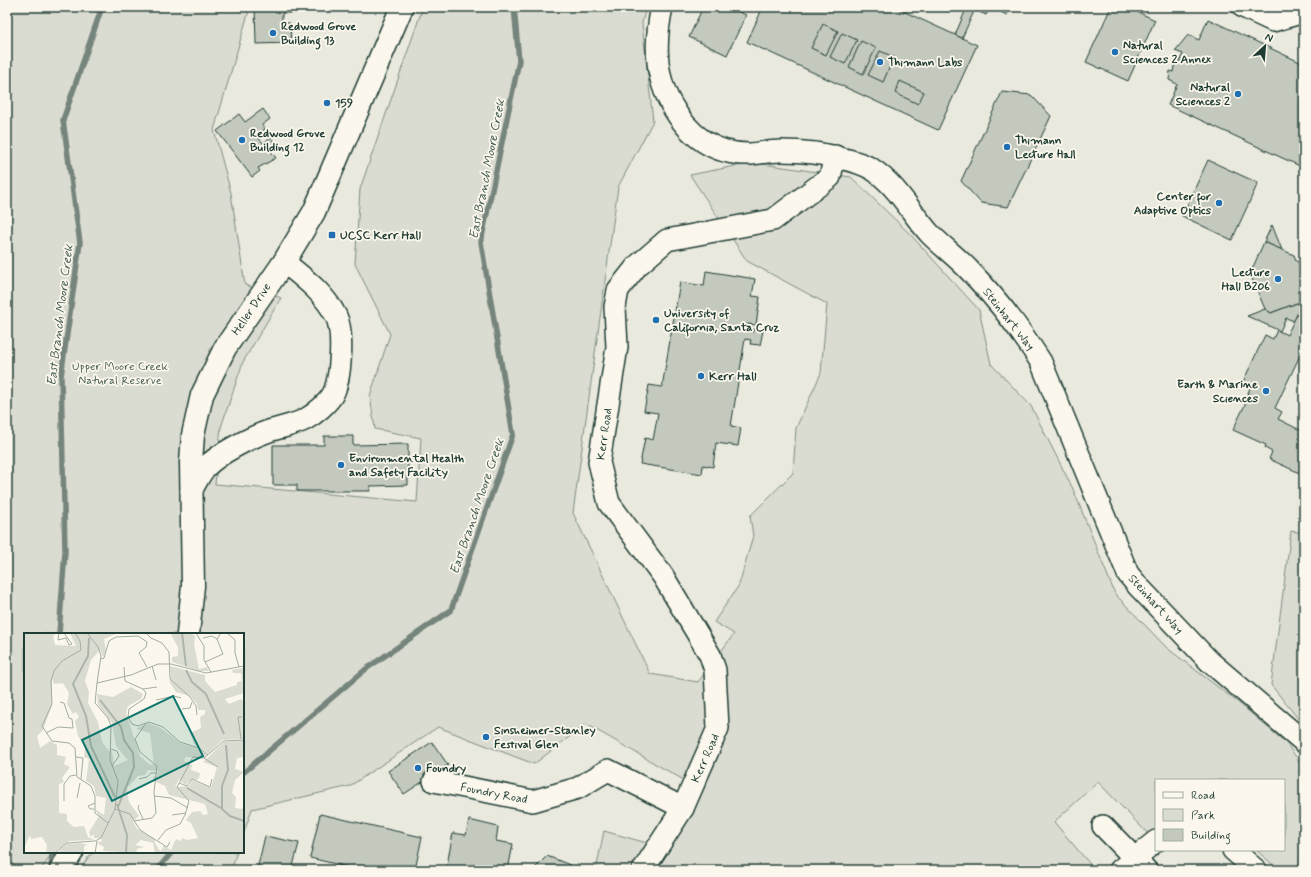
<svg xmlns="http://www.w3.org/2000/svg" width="1311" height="877" viewBox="0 0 1311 877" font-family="Mynerve,sans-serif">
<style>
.built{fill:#eae9de;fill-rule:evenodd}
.green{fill:#dbdcd1;stroke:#7d8c82}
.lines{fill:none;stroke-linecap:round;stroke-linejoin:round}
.stream{stroke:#74847b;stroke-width:5.5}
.building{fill:#c4c9be;stroke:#1f3d34}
.minor-casing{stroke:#1f3d34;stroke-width:24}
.major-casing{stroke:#1f3d34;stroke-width:25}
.minor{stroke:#fbf7ec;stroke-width:21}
.major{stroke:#fbf7ec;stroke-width:22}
.poi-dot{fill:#1f6fb2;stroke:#fbf7ec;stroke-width:1.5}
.labels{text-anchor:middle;stroke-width:3.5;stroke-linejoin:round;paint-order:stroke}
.poi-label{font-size:12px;font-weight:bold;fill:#1f3d34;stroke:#fbf7ec;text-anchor:start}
.street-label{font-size:12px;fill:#1f3d34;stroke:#fbf7ec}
.park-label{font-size:12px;fill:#455d53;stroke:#fbf7ec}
.water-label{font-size:13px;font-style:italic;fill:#425b52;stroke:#fbf7ec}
.inset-river{fill:none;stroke:#adb4aa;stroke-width:2}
.inset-road{fill:none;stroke:#a3ada2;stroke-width:1}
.view{fill:#0f766e;fill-opacity:0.15;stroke:#0f766e;stroke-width:2}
.inset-edge{fill:none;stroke:#1f3d34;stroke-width:2}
</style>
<rect width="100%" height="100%" fill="#fbf7ec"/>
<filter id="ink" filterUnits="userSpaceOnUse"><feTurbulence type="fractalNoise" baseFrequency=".025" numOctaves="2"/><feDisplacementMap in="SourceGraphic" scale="8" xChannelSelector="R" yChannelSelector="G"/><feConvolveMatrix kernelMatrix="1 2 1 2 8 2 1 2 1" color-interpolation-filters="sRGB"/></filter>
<g filter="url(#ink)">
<path class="built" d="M 7,7 L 1304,7 L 1304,870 L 7,870 ZM 25,634 L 243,634 L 243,852 L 25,852 ZM 1156,780 L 1284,780 L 1284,850 L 1156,850 Z"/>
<g class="green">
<polygon points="7,7 250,7 214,130 231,193 245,285 281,298 243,362 221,427 215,484 417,502 421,438 375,429 370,396 390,334 355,264 360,189 423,7 646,7 642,23 653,121 618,187 573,513 650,674 698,682 734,634 714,622 739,585 753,536 750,516 793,473 796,428 821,373 827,304 747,261 690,175 735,166 763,164 851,177 910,234 979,310 991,364 1031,406 1073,489 1115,594 1167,648 1240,704 1286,743 1304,768 1304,870 1279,870 1256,850 1284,850 1284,780 1156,780 1156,831 1150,836 1098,782 1054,822 1095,870 596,870 604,831 665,848 701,790 586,724 534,764 438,727 350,786 252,809 243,835 243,634 25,634 25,852 53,852 41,870 7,870"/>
<polygon points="1291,531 1304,533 1304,726 1271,685"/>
<polygon points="95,852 237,852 231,870 80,870 89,856"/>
</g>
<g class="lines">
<g class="stream">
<polyline points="59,634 65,551 61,376 80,243 63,120 102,7"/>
<polyline points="243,773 366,669 451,610 513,434 481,242 519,61 514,7"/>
<polyline points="51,870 52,852"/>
<polyline points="157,870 172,852"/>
</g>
</g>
<g class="building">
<polygon points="255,7 300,7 293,8 293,13 282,13 282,23 290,23 291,43 256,44"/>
<polygon points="703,7 728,7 746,15 727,55 689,37"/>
<polygon points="763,7 894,7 977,45 938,130 747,42"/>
<polygon points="967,7 975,9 962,38 955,35"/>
<polygon points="969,7 990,7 986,15"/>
<polygon points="990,7 1011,7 1007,15"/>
<polygon points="1111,7 1127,7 1155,20 1128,81 1086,62"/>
<polygon points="1208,19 1304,64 1304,168 1168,105 1177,84 1169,80 1170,71 1173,72 1175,61 1179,62 1183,54 1175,51 1188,35 1199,40"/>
<polygon points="823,24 838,31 826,55 811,48"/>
<polygon points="842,33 857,40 845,64 830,57"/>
<polygon points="861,41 876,48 863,74 849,67"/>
<polygon points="880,51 894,57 883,82 868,75"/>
<polygon points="900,81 924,92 918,104 895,93"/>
<polygon points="1002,92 1031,95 1051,116 1008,207 981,203 961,181"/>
<polygon points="263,109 270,119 262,125 265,129 257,136 263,143 271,138 276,144 269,149 276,158 258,168 260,171 252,177 217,131 239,114 245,122"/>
<polygon points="1208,160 1258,183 1232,240 1182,216"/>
<polygon points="1272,225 1282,250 1264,242"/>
<polygon points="1264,242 1294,255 1296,261 1303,265 1304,300 1302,305 1297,303 1271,313 1265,309 1250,274"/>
<polygon points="706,271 755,279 752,296 760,297 756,325 747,324 746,331 753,332 753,329 763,331 760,345 750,344 751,340 745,339 731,426 741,428 738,446 716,443 713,467 703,465 702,474 640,464 645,438 653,440 658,413 644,411 649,385 662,387 680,282 704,286"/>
<polygon points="1297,303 1302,305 1294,321 1286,318 1280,331 1247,316 1265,309 1271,313"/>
<polygon points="1299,310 1304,313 1304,347 1275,408 1282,412 1278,419 1304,432 1304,475 1269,459 1272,452 1265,448 1266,445 1233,430 1249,396 1247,395 1250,388 1242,384 1265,335 1273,339 1277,330 1287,335"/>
<polygon points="324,436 353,436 353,445 408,444 408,485 370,486 370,491 297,491 297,485 273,485 273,445 324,445"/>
<polygon points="432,742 448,765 404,794 388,771"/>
<polygon points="320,814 422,837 415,870 361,870 310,858"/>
<polygon points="469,820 498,827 496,841 513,844 508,870 446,870 453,833 466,835"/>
<polygon points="265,836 299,843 292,870 257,870"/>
<polygon points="547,856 570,865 571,870 531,870 535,868"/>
<polygon points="335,864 347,868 346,870 334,870"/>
</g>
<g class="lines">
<defs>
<g id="minor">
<path d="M 662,7 C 655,39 654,74 671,104 C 688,135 713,155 751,154 C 761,153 771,151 781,151 C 802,151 823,153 844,159 C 853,161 863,164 872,169 C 897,185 911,213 930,234 C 943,247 958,258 970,271 C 997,299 1020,329 1041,362 L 1128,574 L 1138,586 L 1209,661 L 1304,742"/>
<polyline points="1243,7 1273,21 1304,12"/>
<path d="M 191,491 C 196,483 200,473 206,467 C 218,454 251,437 269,431 C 281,427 295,425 306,419 C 315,414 328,403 333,394 C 341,378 344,332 336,316 C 324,293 304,278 284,262"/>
<polyline points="434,781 533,801 578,788 608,770 683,808"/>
<polyline points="1103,826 1146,870"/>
<polyline points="1233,850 1256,870"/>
<polyline points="643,870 683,808 718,728 715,670 710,655 663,576 609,503 599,462 617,347 615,307 618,290 637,266 667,240 773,220 830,177 835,156"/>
<polyline points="1120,870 1156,841"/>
</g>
<g id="major">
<polyline points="188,634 193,586 191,462 193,435 202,395 225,348 284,262 314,212 402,7"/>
<polyline points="61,870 72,852"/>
</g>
</defs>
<use href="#minor" class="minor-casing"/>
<use href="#major" class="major-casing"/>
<use href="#minor" class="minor"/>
<use href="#major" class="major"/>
</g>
</g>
<g class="poi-dot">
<circle cx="273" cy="33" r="4"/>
<circle cx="1115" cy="52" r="4"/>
<circle cx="880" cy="62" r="4"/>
<circle cx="1238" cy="94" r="4"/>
<circle cx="327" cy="103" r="4"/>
<circle cx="242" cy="140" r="4"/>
<circle cx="1007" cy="147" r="4"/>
<circle cx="1219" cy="203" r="4"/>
<rect x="328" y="231" width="8" height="8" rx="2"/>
<circle cx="1278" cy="279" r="4"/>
<circle cx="656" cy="320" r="4"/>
<circle cx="701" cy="376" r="4"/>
<circle cx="1266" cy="391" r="4"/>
<circle cx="341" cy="465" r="4"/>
<circle cx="486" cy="737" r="4"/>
<circle cx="418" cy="768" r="4"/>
</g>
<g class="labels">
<g class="poi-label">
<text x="281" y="30">Redwood Grove<tspan x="281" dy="14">Building 13</tspan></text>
<text x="1123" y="49">Natural<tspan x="1123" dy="14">Sciences 2 Annex</tspan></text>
<text x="888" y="66">Thimann Labs</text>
<text x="1230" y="91" text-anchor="end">Natural<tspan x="1230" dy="14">Sciences 2</tspan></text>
<text x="335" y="107">159</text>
<text x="250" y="137">Redwood Grove<tspan x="250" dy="14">Building 12</tspan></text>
<text x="1015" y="144">Thimann<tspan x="1015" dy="14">Lecture Hall</tspan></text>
<text x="1211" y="200" text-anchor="end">Center for<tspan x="1211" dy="14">Adaptive Optics</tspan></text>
<text x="340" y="239">UCSC Kerr Hall</text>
<text x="1270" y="276" text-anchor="end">Lecture<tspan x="1270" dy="14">Hall B206</tspan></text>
<text x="664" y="317">University of<tspan x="664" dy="14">California, Santa Cruz</tspan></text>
<text x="709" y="380">Kerr Hall</text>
<text x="1258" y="388" text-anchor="end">Earth &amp; Marine<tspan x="1258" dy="14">Sciences</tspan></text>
<text x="349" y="462">Environmental Health<tspan x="349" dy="14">and Safety Facility</tspan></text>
<text x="494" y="734">Sinsheimer-Stanley<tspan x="494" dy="14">Festival Glen</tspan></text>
<text x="426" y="772">Foundry</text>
</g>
<g class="street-label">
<text transform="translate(251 309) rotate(-56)" y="4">Heller Drive</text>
<text transform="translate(1009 319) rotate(52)" y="4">Steinhart Way</text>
<text transform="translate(604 434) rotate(-82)" y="4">Kerr Road</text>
<text transform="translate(1156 604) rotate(48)" y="4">Steinhart Way</text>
<text transform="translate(705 758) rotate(-66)" y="4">Kerr Road</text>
<text transform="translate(494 793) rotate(11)" y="4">Foundry Road</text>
</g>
<g class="park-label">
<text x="120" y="370">Upper Moore Creek<tspan x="120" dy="14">Natural Reserve</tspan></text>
</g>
<g class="water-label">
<text transform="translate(486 169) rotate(-79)" y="5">East Branch Moore Creek</text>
<text transform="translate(59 315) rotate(-83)" y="5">East Branch Moore Creek</text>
<text transform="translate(476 506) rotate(-71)" y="5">East Branch Moore Creek</text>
</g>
</g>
<g transform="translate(24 633)">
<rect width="220" height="220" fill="#fbf7ec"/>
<path d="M 0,0 L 32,0 L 29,3 L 31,12 L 52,13 L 46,0 L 94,0 L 80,6 L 82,17 L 79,24 L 76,17 L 67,27 L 61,48 L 65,59 L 64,70 L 74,89 L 78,109 L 85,118 L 88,118 L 90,133 L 104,127 L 92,113 L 88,90 L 74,72 L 73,61 L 89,64 L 107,54 L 119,61 L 117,66 L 104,73 L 102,80 L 116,123 L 126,132 L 130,131 L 126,100 L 112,96 L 124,90 L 137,95 L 156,110 L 173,115 L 183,121 L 179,125 L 161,124 L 160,128 L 168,132 L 167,137 L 176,140 L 175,145 L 173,147 L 168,146 L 161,152 L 155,146 L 151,154 L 165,153 L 168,147 L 187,155 L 193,134 L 179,129 L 200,109 L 220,107 L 220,124 L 213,125 L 211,136 L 220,139 L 211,147 L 208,160 L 212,164 L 211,175 L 218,176 L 220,170 L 220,220 L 131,220 L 129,210 L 117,207 L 111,212 L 120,214 L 113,216 L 112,220 L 79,218 L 80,214 L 73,210 L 78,208 L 77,205 L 70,205 L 70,201 L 67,204 L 65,199 L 75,183 L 71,176 L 80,182 L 82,165 L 72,163 L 70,153 L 62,148 L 65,126 L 60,124 L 61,113 L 54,103 L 51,88 L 55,84 L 52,79 L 49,81 L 43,71 L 45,60 L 39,50 L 30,51 L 28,45 L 28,72 L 19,97 L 13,103 L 16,115 L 26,108 L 33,112 L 33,122 L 42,124 L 40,131 L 46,134 L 38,145 L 40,149 L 35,151 L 35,180 L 43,181 L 43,188 L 50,194 L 60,193 L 64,204 L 70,207 L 45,208 L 30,220 L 22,220 L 23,212 L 18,204 L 7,206 L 6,202 L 0,215 ZM 124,137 L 134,138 L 133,143 L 129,144 L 130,148 L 141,153 L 145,162 L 181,171 L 184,181 L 179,182 L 176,178 L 168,179 L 162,187 L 167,190 L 174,205 L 163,207 L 159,205 L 156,208 L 152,206 L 147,217 L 139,212 L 139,218 L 139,215 L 136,218 L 131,210 L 131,206 L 113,196 L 109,188 L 115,183 L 105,169 L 103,155 L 114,143 L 121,142 ZM 146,0 L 166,0 L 171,3 L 170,11 L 175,36 L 183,34 L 185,38 L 175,38 L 148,29 L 148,24 L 154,23 L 154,14 ZM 146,33 L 181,42 L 181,48 L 191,59 L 213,52 L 213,49 L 218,48 L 217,40 L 209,40 L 208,37 L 220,35 L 220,60 L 201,66 L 205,71 L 217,66 L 220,69 L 220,106 L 199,107 L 184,121 L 170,111 L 166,100 L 177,95 L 176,84 L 181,81 L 181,77 L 174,77 L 173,71 L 166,63 L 152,59 L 145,48 L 147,47 ZM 56,210 L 64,212 L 60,213 L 60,220 L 33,220 L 43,211 Z" fill="#dbdcd1" fill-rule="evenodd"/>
<path class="inset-river" d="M 158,0 L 162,33M 65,5 L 64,23 L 49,51 L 62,83 L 67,113 L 91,164M 162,37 L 168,49 L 182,61 L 200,101M 76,67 L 97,94 L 100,107 L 109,120 L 110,134 L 94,174M 202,112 L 204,137 L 198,153 L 198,176 L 206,183 L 220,188M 163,155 L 197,175M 93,171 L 103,202 L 102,220"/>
<path class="inset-road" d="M 35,0 L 34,7 L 42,5M 40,0 L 48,11 L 45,12 L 42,5M 51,0 L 56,8 L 57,17 L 38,28 L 30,38 L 27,48 L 28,71 L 18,93 L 28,108 L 45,110 L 51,115 L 53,144 L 67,153 L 71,163 L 71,180 L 84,190M 63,0 L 74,14 L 77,23 L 73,50M 122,0 L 127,5 L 138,10 L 145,19 L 146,46 L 166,64 L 172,73 L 173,82M 172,0 L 180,13 L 180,27 L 187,39M 203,0 L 211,7 L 211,20 L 215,34M 179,5 L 188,3 L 193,6 L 197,0M 77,26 L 80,25 L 85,8 L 92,4 L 114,3 L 123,9 L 122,14 L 115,20 L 123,34M 181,29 L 199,21 L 193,6M 128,33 L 132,47M 100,34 L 101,48 L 119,56 L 122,60 L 120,66 L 105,76 L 104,84 L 108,91 L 114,93 L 125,89 L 139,94 L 156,109 L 175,115 L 184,122M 119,56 L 133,54M 132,67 L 150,63 L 157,65M 158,76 L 166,75 L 168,69M 22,100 L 34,94 L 49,95 L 48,86 L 45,85 L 40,70 L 36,69M 217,106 L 214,84 L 218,84M 87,116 L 93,118 L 95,123 L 88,133M 52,124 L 59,125 L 57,146M 180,125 L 194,134M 115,146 L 123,144 L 127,140 L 133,140M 155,150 L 163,153 L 168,146 L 186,154 L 188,146M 130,163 L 147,165 L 164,175M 53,165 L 56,150M 40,168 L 40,151 L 46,143 L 52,142M 115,172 L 114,175 L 119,186M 70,176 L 66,176 L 64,173 L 71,170M 91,176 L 106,181 L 116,197 L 143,214 L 146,209M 148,182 L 162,180M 110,188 L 128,185 L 132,180 L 130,159 L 133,133 L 116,119 L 111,106 L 122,90M 134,207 L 142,197 L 156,191 L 161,182 L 165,168 L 153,154 L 169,124 L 180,125 L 200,108 L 220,107M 31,220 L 43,210 L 71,208 L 77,205 L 91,176 L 94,148 L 86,127 L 87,93 L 84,85 L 71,70 L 73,50 L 107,42 L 134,31 L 147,31 L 182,40 L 220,33M 71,220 L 73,208"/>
<path class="view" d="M 149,63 L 179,123 L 88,168 L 58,107 Z"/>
<rect width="220" height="220" class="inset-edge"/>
</g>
<rect width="1311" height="877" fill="none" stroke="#fbf7ec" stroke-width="24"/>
<rect x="12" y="12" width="1287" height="853" fill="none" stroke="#1f3d34" stroke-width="1.5" filter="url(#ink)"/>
<rect x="1155" y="779" width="130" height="72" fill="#fbf7ec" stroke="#a3ada2"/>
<rect x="1163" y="792" width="20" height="6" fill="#fbf7ec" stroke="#a3ada2"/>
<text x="1191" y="799" font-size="12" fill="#1f3d34">Road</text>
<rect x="1163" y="809" width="20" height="12" fill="#dbdcd1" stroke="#a3ada2"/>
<text x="1191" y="819" font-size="12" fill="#1f3d34">Park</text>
<rect x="1163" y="829" width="20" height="12" fill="#c4c9be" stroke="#a3ada2"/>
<text x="1191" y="839" font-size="12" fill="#1f3d34">Building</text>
<g transform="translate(1265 46) rotate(26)" stroke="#fbf7ec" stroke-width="3" paint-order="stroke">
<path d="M0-3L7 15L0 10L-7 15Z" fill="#1f3d34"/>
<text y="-6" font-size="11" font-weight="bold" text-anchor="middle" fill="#1f3d34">N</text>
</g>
</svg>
